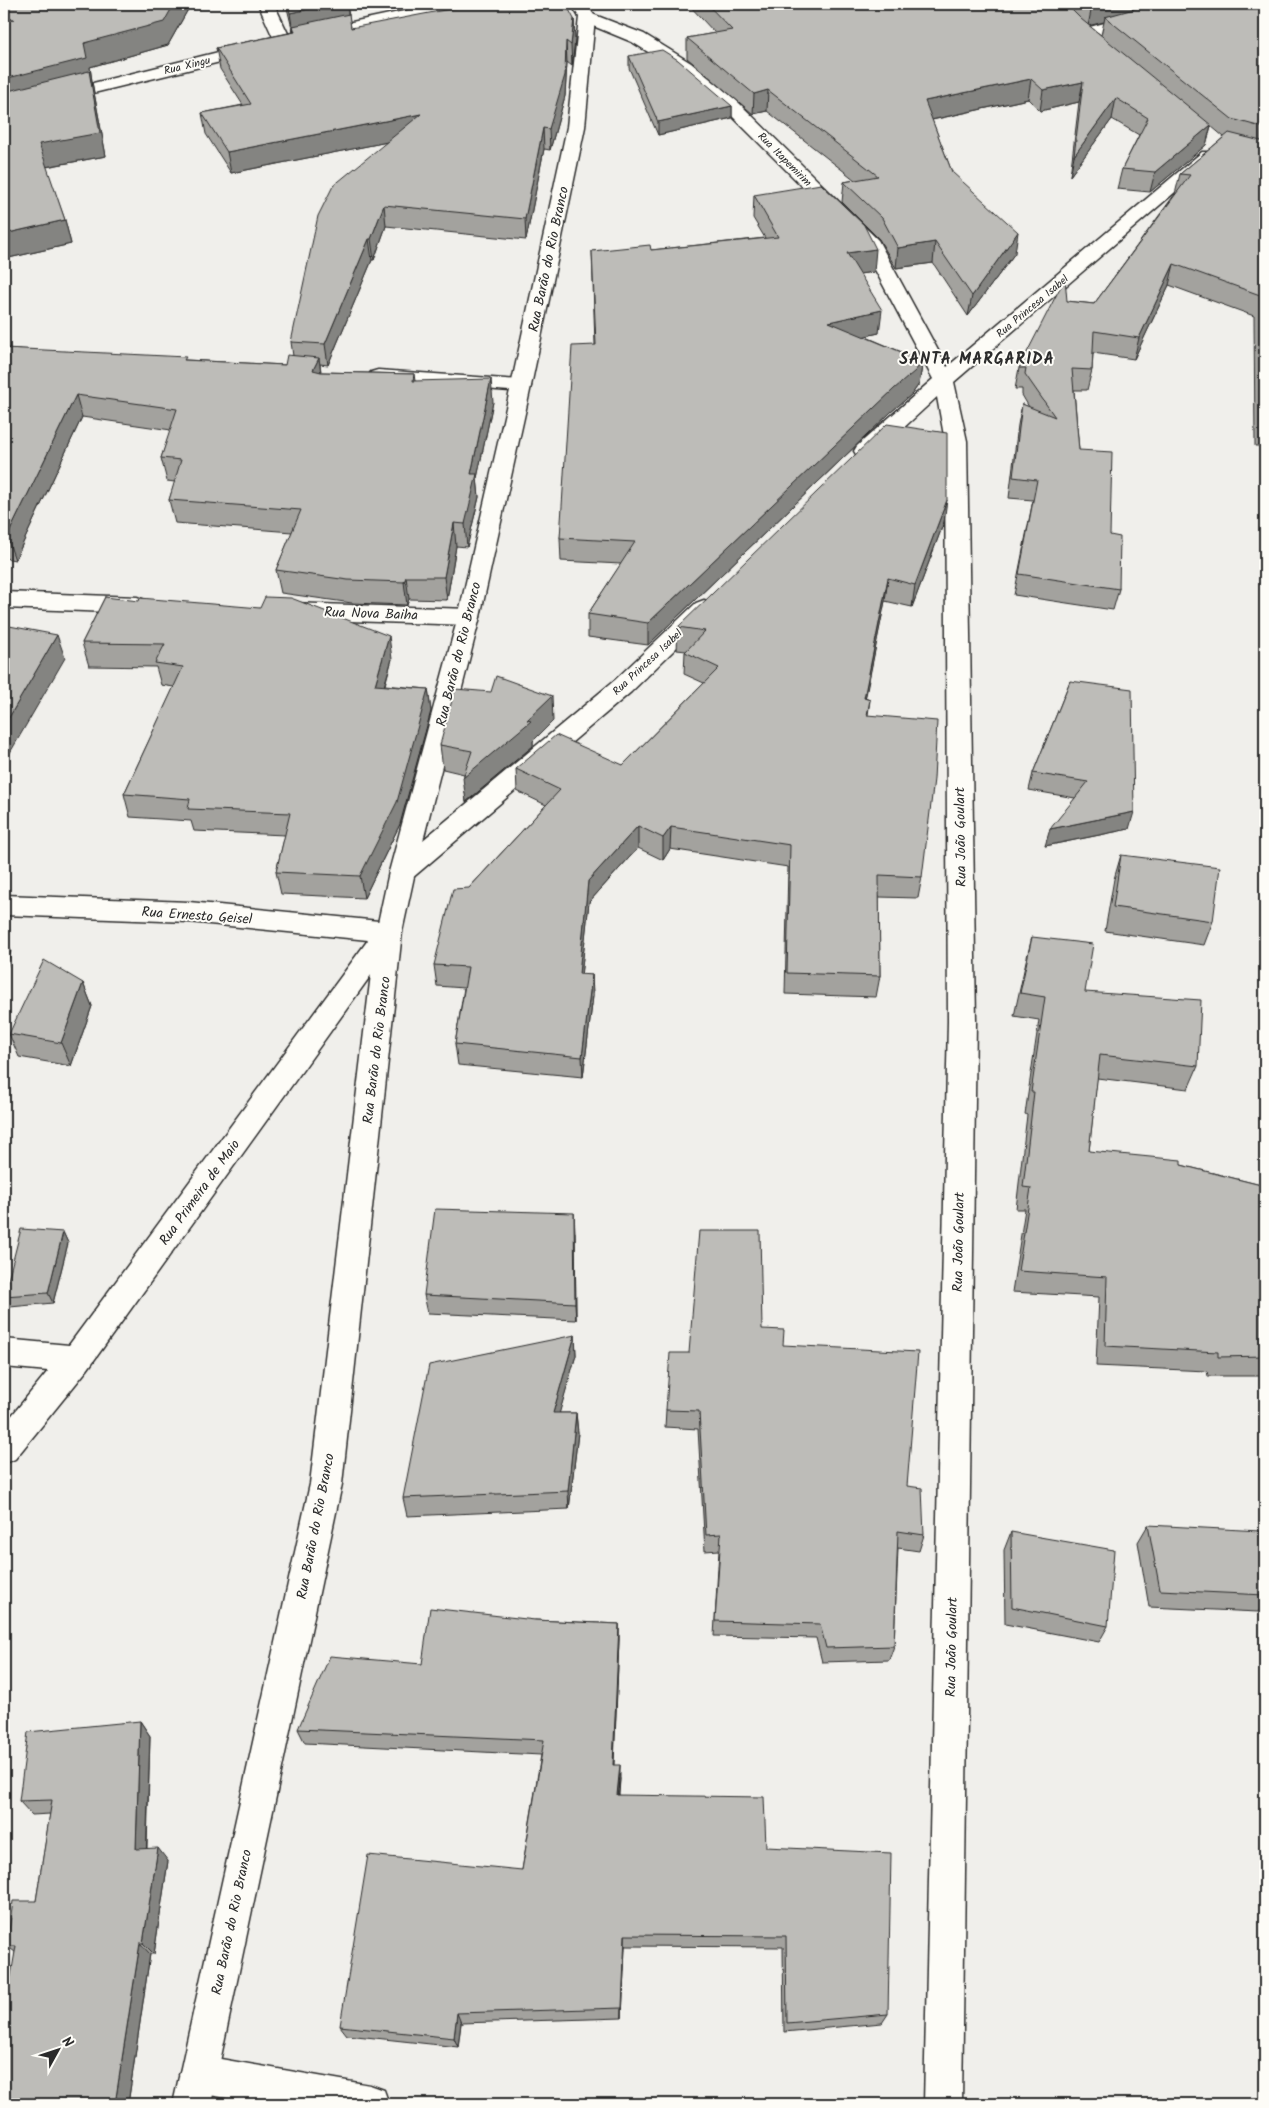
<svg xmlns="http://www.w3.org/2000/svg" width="1269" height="2108" viewBox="0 0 1269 2108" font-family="Kalam,sans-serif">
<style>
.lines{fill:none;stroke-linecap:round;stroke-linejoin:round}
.street-casing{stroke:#2b2b2b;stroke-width:3}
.secondary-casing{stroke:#2b2b2b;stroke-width:3}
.street{fill:#fdfcf7;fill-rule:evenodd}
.secondary{fill:#fdfcf7;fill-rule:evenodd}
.wall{fill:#a3a29e;stroke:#2b2b2b;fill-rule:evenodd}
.shaded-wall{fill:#848481;stroke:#2b2b2b}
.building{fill:#bdbcb8;stroke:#2b2b2b}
.labels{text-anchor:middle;stroke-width:4;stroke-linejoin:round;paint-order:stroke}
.far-street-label{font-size:11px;fill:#2b2b2b;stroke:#fdfcf7}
.street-label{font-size:14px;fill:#2b2b2b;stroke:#fdfcf7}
.far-district-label{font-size:16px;font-weight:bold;letter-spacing:1px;fill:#2b2b2b;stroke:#fdfcf7}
</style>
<rect width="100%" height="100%" fill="#f0efeb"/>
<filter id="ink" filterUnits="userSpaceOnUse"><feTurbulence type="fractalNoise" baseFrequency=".02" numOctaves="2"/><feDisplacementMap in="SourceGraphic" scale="10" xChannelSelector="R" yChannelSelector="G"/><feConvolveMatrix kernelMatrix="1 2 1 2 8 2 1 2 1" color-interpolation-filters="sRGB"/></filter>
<g filter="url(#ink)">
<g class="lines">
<defs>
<g id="street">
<polygon points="258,4 274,4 292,42 289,46 277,46"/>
<polygon points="437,4 467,4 465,8 459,9 314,40 308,39 306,35 308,31 314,30"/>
<polygon points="1173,4 1198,4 1196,8 1085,39 1079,38 1077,34 1079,30"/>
<polygon points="587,12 644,34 691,63 738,102 878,240 947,367 1202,152 1214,152 1217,156 954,382 967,441 976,1021 962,2104 924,2104 948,1021 945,441 937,397 873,456 865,458 857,456 854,451 857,446 933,379 863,247 726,110 679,71 632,42 581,21 579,17 581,13"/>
<polygon points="255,43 261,44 264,48 261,52 4,115 4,105"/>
<polygon points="378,370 521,380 528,382 531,386 528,390 521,392 371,380 368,376 371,372"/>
<polygon points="4,592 137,597 145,600 148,605 145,610 137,613 4,608"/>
<polygon points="704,600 712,603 715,608 712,613 631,692 411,879 402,882 393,879 389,872 393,865 615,680 696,603"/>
<polygon points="290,603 469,609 477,612 480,617 477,622 469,625 290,619 282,616 279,611 282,606"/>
<polygon points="4,895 189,902 389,922 398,925 402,932 87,1370 15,1459 4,1464 4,1425 48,1371 4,1367 4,1339 69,1345 368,940 189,922 4,915"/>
<polygon points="198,2055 370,2085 384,2090 389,2104 262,2104 198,2093 185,2087 179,2074 185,2061"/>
</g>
<polygon id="secondary" points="571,4 587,4 595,17 585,127 531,386 480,617 415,872 402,932 342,1484 211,2104 173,2104 310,1484 376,932 389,872 458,617 511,386 567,127 579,17"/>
</defs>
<use href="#street" class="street-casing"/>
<use href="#secondary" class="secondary-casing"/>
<use href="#street" class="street"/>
<use href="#secondary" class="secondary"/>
</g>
<g class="wall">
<polygon points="18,4 191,4 168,45 90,67 92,81 92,82 106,156 46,167 65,220 71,244 4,259 4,10"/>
<polygon points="286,4 347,4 351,28 574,19 575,40 572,66 567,62 565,96 550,150 544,149 526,240 386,226 374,260 372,260 328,365 320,364 321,372 414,374 415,381 493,402 477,478 479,497 467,547 456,546 447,600 409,599 407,605 352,603 281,593 276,570 292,532 175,523 169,500 175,482 167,481 161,458 171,430 82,417 15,560 4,558 4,348 186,360 285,365 293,356 291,342 387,142 231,173 206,134 202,113 243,105 220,69 216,48 293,32"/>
<path d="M 688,4 L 1265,4 L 1265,446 L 1255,446 L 1254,316 L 1169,285 L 1134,359 L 1093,353 L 1092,370 L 1087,390 L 1074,390 L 1079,450 L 1110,535 L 1119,589 L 1113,610 L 1014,595 L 1033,500 L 1009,498 L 1018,425 L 1022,404 L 1029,407 L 1022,395 L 1022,389 L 1015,389 L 1019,368 L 1067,301 L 1094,304 L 1175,194 L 1180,174 L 1224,137 L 1211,126 L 1206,145 L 1150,192 L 1117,189 L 1122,169 L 1139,135 L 1112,119 L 1070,176 L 1079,102 L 1040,111 L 1028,99 L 932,120 L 952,172 L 1015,253 L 968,316 L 933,263 L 896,268 L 879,239 L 842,202 L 844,182 L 855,180 L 767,111 L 753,114 L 687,58 L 687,38 L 715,33 ZM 1104,22 L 1101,35 L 1089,26 Z"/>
<polygon points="629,56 732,106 732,118 658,135 629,68"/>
<polygon points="754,195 874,272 859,274 879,333 864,336 923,361 919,384 912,394 891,412 648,645 588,637 588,614 621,564 561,561 560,538 595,345 592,251 651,250 765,238 753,218"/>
<polygon points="944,522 912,607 885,601 865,698 870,700 868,715 922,877 918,898 879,897 880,976 876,997 785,994 788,867 670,849 663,860 638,848 589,902 581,975 592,975 593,996 583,1077 458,1065 455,1044 464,988 437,986 434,965 469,888 546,805 517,791 516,769 623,765 704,683 684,674 685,652 686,651 677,650 678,627"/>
<polygon points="105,597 392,659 385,685 428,689 431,711 400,824 364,898 281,894 276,872 285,835 194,831 191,821 130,817 124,794 174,687 161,685 156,667 89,666 82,643"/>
<polygon points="1070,681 1129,829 1045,846 1075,798 1029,790 1033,773"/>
<polygon points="553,721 533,741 533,746 466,802 464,774 443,769 440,745"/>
<polygon points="1121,855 1213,921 1204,945 1105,931 1114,879"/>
<polygon points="1032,937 1085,992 1198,1066 1188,1089 1097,1078 1089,1151 1181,1165 1265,1186 1265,1376 1208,1376 1207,1371 1096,1366 1099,1297 1012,1292 1025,1209 1016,1209 1027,1115 1025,1114 1039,1020 1014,1016 1026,961"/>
<polygon points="83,983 92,1006 71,1066 19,1057 9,1034"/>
<polygon points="63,1232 68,1243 53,1303 10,1307 4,1296"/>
<polygon points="575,1232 576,1320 428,1313 424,1295"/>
<polygon points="762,1329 783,1345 907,1486 924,1535 919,1551 898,1548 894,1646 889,1660 822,1662 816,1638 714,1636 719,1550 705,1551 698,1429 665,1427 666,1410 689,1353"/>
<polygon points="575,1335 576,1355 559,1413 576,1413 578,1433 569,1509 407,1516 403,1498"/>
<polygon points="1148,1525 1265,1561 1265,1602 1258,1612 1149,1607 1138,1542"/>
<polygon points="1011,1532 1108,1626 1099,1642 1005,1624 1004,1550"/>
<polygon points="535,1620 619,1624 619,1640 614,1765 620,1779 619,1795 766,1847 888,2014 882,2023 784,2032 783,1947 625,1946 622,2018 461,2023 458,2047 347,2035 340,2026 522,1870 541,1755 305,1743 298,1729 422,1664"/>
<polygon points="140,1721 150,1736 147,1849 168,1861 154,1954 150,1954 128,2104 4,2104 15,1952 7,1946 36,1901 50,1814 32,1815 19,1801"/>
</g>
<g class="shaded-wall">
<polygon points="174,4 191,4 168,45 90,67 92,81 92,82 106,156 45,167 4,104 4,79"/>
<polygon points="332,4 347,4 349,21 293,26 294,33 293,33 290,13"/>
<polygon points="1100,4 1167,4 1105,17 1104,22 1088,26 1092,6"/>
<polygon points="574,19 575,40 572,66 571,45"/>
<polygon points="566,41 567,62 565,96 550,150 549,129"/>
<polygon points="1031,79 1028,99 922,122 925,101"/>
<polygon points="1083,82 1079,102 1040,111 1043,90"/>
<polygon points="768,90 767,111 753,114 754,94"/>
<polygon points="1116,98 1112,119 1070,176 1074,156"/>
<polygon points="732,106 732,118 658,135 658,122"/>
<polygon points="421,114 423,135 231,173 227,152"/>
<polygon points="1211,125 1206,145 1150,192 1155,172"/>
<polygon points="543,128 544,149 526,240 525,219"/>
<polygon points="384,205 386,226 374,260 371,239"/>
<polygon points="65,220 71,244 4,259 4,234"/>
<polygon points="1018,232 1015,253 968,316 972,296"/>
<polygon points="369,239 372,260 328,365 325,344"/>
<polygon points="935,242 933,263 896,268 898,248"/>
<polygon points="876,249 874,272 845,276 847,253"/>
<polygon points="1174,264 1169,285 1134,359 1139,338"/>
<polygon points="882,310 879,333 827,345 829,322"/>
<polygon points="319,358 322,380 313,370"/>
<polygon points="923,361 919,384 912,394 891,412 648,645 648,623"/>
<polygon points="491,379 493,402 477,478 479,497 467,547 465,524 471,474"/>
<polygon points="76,395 82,417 15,560 7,537"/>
<polygon points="947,500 944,522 912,607 915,585"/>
<polygon points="454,523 456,546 447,600 444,577"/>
<polygon points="406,577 409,599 407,605 404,582"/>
<polygon points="888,578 885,601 861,720 864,698"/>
<polygon points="57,635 65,658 4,763 4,726"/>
<polygon points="389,636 392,659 378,707 375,685"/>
<polygon points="428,689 431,711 400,824 364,898 360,876"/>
<polygon points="552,696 553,721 533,741 533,746 466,802 463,778"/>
<polygon points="1134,812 1129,829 1045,846 1050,829"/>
<polygon points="638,826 638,848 589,902 579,995 579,974 588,881"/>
<polygon points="671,827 670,849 663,860 663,838"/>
<polygon points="4,934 11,951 4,977"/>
<polygon points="592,975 593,996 583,1077 582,1057"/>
<polygon points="83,983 92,1006 71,1066 61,1043"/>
<polygon points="574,1213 575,1232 576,1320 575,1303"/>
<polygon points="63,1232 68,1243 53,1303 48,1293"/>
<polygon points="575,1335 576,1355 554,1432 553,1413"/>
<polygon points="576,1413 578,1433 569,1509 568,1491"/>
<polygon points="619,1624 619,1640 613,1779 613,1765"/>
<polygon points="140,1721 150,1736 146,1862 136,1849"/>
<polygon points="620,1765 620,1779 617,1809 617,1795"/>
<polygon points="158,1848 168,1861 154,1954 143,1943"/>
<polygon points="625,1935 625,1946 622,2018 622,2008"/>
<polygon points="140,1943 150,1954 128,2104 115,2104"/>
<polygon points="457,2013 461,2023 458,2047 454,2038"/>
</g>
<g class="building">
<polygon points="18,4 174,4 164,22 84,43 87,58 4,79 4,23 14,19 4,18 4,10"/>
<polygon points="288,4 332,4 290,13"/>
<polygon points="476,4 566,4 574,19 571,45 566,41 565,75 549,129 543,128 525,219 384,205 371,239 369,239 325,344 291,342 318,216 333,186 421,114 227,152 202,113 251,104 216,48 295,32 293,26 349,14 351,28"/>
<polygon points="707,4 1066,4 1081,19 1211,125 1155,172 1122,169 1148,118 1116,98 1074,156 1083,82 1043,90 1031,79 925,101 952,172 1018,232 972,296 935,242 898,248 882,218 844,182 878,176 768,90 754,94 687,38 732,30"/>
<polygon points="1090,4 1100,4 1092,6"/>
<polygon points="1152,4 1265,4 1265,128 1232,119 1105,17"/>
<polygon points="662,50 678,60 732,106 658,122 629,56"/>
<polygon points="89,71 100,133 39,144 65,220 4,234 4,92"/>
<polygon points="1229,133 1265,142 1265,425 1261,425 1260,295 1174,264 1139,338 1094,331 1092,370 1072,369 1079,450 1112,452 1110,535 1120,537 1119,589 1019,574 1037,480 1013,477 1022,404 1055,417 1025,374 1026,368 1019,368 1065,278 1067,301 1094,304 1190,175 1180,174"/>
<polygon points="821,184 864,225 876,249 847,253 882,310 829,322 923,361 915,371 894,389 648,623 588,614 635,542 560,538 572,346 596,345 592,251 650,245 651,250 778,237 754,195"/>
<polygon points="4,348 186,357 184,360 285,365 287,355 319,358 313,370 321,372 414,374 413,381 491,379 471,474 477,474 465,524 454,523 444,577 406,577 404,582 348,580 276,570 301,510 169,500 181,460 161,458 177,409 76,395 7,537 4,537"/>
<polygon points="887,424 947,433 947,500 915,585 888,578 864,698 870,700 867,715 937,721 934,779 922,877 879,875 880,976 787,973 790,845 671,827 663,838 638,826 588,881 579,974 592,975 582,1057 455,1044 468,967 434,965 453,889 469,888 560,790 516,769 556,735 623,765 719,668 685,652 705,631 678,627"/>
<polygon points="105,597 139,601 140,598 260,608 265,597 291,598 389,636 375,685 428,689 397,802 360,876 276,872 290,813 188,809 190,799 124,794 183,667 155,663 165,644 82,643"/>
<polygon points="4,625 57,635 4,726"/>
<polygon points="496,676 552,696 527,720 531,721 463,778 472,751 440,745 455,689 491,692"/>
<polygon points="1070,681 1132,689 1134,812 1050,829 1088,782 1033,773"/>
<polygon points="1121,855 1220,867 1213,921 1113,907"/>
<polygon points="1032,937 1093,944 1085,992 1201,1000 1198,1066 1100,1055 1089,1151 1181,1160 1181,1165 1265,1186 1265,1356 1218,1357 1218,1352 1105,1346 1107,1277 1018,1271 1031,1188 1023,1187 1034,1092 1031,1092 1045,997 1020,993"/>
<polygon points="44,960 83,983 61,1043 9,1034"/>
<polygon points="435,1209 574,1213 575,1303 424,1295"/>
<polygon points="21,1229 63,1232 48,1293 4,1296"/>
<polygon points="699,1231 760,1231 762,1329 784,1330 783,1345 918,1352 907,1486 922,1488 924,1535 898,1531 894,1646 826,1648 820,1624 715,1621 721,1534 706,1535 699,1411 666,1410 670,1353 689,1353"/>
<polygon points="575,1335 553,1413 576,1413 568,1491 403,1498 429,1365"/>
<polygon points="1148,1525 1260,1531 1265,1561 1265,1595 1160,1590"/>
<polygon points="1011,1532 1114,1550 1108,1626 1012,1607"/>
<polygon points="430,1608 535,1620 619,1624 613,1765 620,1765 617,1795 764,1797 766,1847 891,1853 888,2014 787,2023 786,1936 625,1935 622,2008 457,2013 454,2038 340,2026 368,1855 522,1870 544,1740 298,1729 330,1656 422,1664"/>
<polygon points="140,1721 136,1849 158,1848 143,1943 140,1943 115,2104 4,2104 4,2016 16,1946 7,1946 13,1901 36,1901 52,1800 19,1801 28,1732"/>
</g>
</g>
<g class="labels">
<g class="far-street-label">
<text transform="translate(187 65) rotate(-14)" y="4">Rua Xingu</text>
<text transform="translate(785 159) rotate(45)" y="4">Rua Itapemirim</text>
<text transform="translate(1032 306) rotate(-40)" y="4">Rua Princesa Isabel</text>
<text transform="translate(647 662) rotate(-43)" y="4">Rua Princesa Isabel</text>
</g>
<g class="street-label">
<text transform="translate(548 259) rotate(-78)" y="5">Rua Barão do Rio Branco</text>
<text transform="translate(371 613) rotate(2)" y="5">Rua Nova Baiha</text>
<text transform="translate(458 654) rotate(-76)" y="5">Rua Barão do Rio Branco</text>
<text transform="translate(960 837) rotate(-91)" y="5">Rua João Goulart</text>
<text transform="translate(197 915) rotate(4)" y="5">Rua Ernesto Geisel</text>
<text transform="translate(376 1050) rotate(-83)" y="5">Rua Barão do Rio Branco</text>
<text transform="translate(199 1192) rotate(-54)" y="5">Rua Primeira de Maio</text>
<text transform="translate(958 1242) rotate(-89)" y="5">Rua João Goulart</text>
<text transform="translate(315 1526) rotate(-79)" y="5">Rua Barão do Rio Branco</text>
<text transform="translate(951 1647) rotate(-89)" y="5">Rua João Goulart</text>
<text transform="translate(231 1922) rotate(-78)" y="5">Rua Barão do Rio Branco</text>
</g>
<g class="far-district-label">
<text x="977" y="364">SANTA MARGARIDA</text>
</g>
</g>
<rect width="1269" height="2108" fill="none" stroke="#fdfcf7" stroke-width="20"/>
<rect x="10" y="10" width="1249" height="2088" fill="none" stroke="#2b2b2b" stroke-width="2" filter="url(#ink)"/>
<g transform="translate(58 2050) rotate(50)" stroke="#fdfcf7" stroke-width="4" paint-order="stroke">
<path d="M0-4L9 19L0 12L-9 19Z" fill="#2b2b2b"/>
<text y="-8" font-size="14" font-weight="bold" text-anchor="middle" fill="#2b2b2b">N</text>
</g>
</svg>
